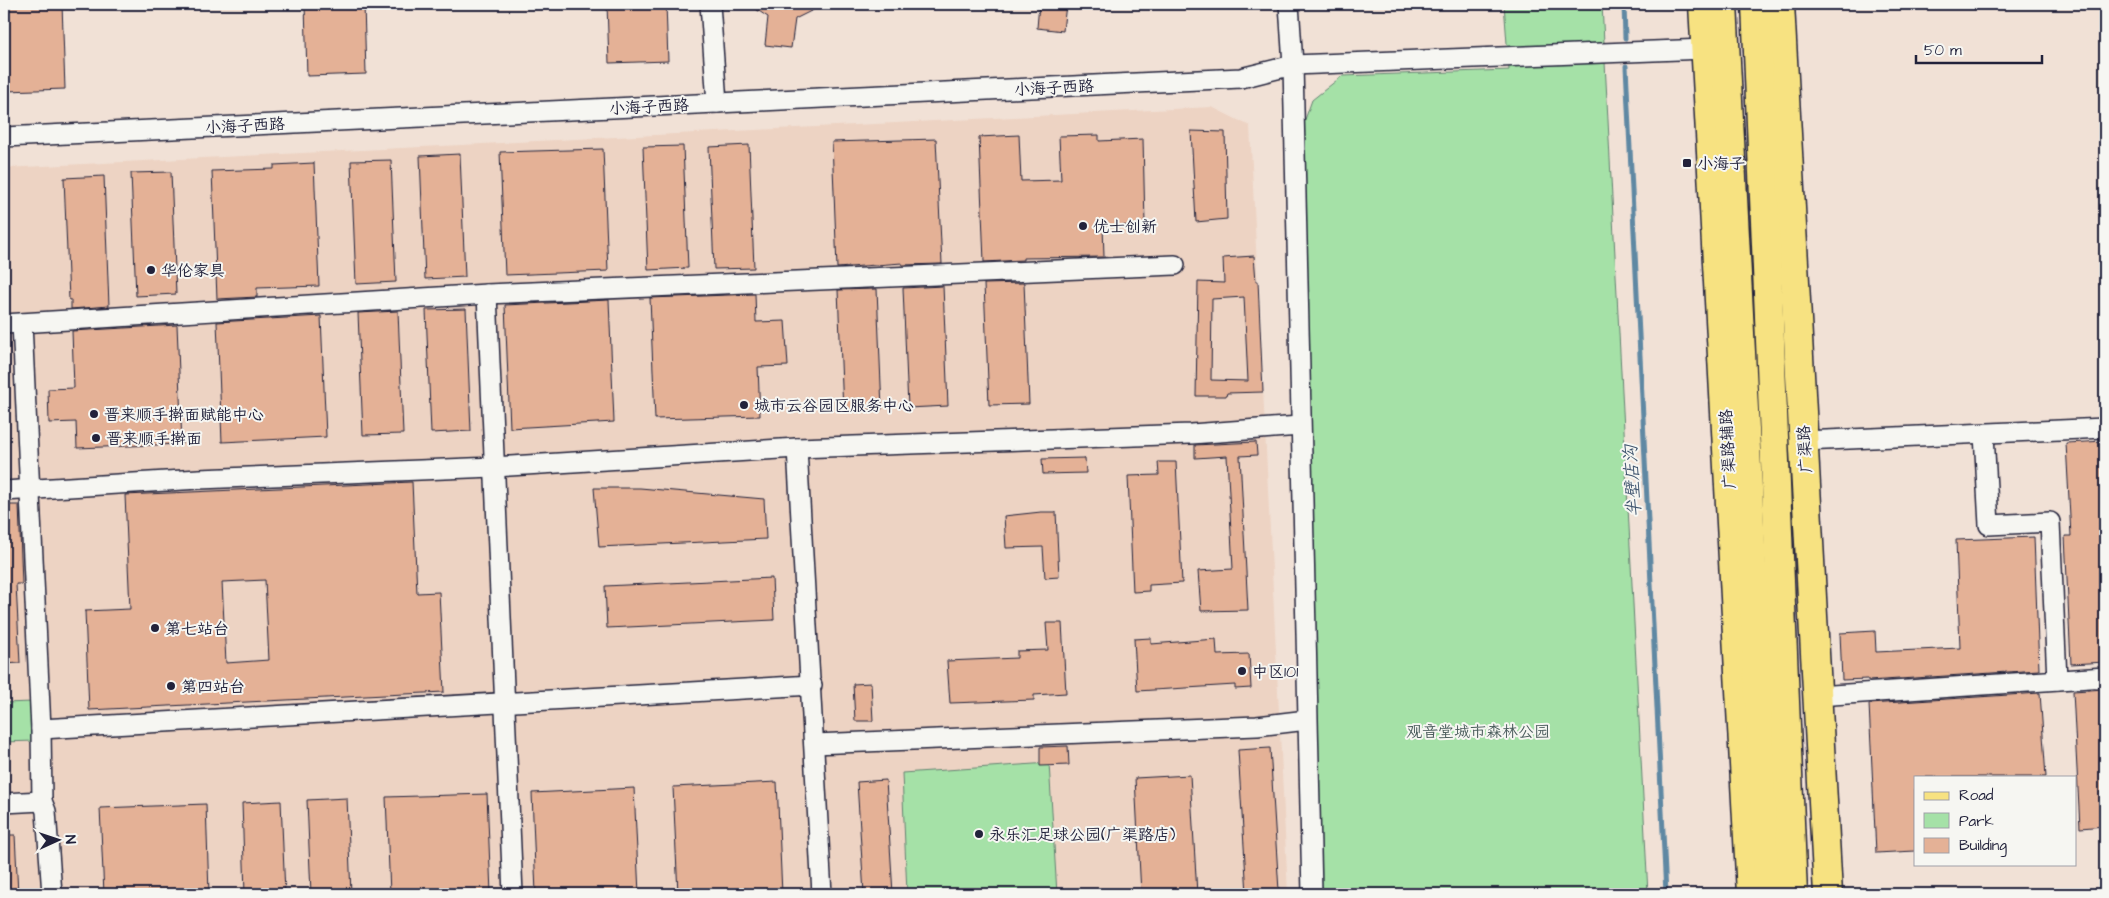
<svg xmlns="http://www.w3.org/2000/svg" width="2109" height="898" viewBox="0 0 2109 898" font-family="'Architects Daughter','LXGW WenKai TC',sans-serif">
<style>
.built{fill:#edd3c3}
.green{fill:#a5e1a7;stroke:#648271}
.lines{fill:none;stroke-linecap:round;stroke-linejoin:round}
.stream{stroke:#5f88a3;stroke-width:5}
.building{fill:#e4b196;stroke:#22223b;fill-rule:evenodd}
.minor-casing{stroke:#22223b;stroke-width:22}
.primary-casing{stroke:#22223b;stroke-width:31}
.trunk-casing{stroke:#22223b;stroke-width:31}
.minor{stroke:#f6f6f2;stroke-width:19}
.primary{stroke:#f7e281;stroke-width:28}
.trunk{stroke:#f7e281;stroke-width:28}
.poi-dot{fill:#22223b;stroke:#f6f6f2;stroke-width:2}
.labels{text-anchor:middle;stroke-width:4;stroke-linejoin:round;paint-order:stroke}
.street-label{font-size:16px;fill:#22223b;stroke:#f6f6f2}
.poi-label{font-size:16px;fill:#22223b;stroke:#f6f6f2;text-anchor:start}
.park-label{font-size:16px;fill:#495b5b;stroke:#f6f6f2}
.water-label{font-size:18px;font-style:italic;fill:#40556f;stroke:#f6f6f2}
</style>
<rect width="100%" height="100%" fill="#f1e1d6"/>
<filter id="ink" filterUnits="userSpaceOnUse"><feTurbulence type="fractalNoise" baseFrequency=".02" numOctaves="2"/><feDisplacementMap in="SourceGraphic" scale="10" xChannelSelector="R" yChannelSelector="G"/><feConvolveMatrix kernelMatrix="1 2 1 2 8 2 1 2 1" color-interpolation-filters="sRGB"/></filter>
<g filter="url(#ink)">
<polygon class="built" points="1212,107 1250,126 1288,894 4,894 4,168"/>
<g class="green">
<polygon points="1504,4 1602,4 1648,894 1322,894 1302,128 1312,100 1342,76 1509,70"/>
<polygon points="32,702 34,741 4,742 4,703"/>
<polygon points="1049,763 1057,894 907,894 902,773"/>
</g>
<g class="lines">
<g class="stream">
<polyline points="1624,4 1625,38"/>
<polyline points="1626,66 1666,894"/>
</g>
</g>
<g class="building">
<polygon points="4,4 62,4 65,89 6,91"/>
<polygon points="305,4 364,4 366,74 307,76"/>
<polygon points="607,4 666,4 668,61 609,63"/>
<polygon points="748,4 825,4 795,19 791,48 765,45 768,17"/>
<polygon points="1039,4 1066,4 1063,31 1037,28"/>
<polygon points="1191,131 1225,132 1227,219 1196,222"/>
<polygon points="1019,135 1021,181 1061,180 1059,136 1099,135 1099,141 1143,139 1145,225 1103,226 1104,257 1023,258 1023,260 984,262 979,137"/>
<polygon points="936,139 942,264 902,265 902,263 837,268 832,142"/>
<polygon points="749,145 754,268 714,269 709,147"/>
<polygon points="683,146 688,268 648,270 643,147"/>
<polygon points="603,149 608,271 505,275 500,152"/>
<polygon points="460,154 465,277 425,279 420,156"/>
<polygon points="391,160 396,282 356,284 351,161"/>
<polygon points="314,163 319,286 257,288 257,297 217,299 212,171 274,169 274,165"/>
<polygon points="171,172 176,294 136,296 131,173"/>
<polygon points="104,176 109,306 71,309 71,300 69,300 64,178"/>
<path d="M 1254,256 L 1256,281 L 1258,281 L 1263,392 L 1227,393 L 1226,396 L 1196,396 L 1198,282 L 1224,283 L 1223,258 ZM 1244,297 L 1248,381 L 1211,380 L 1212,299 Z"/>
<polygon points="1024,283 1029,404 989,405 984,284"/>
<polygon points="943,286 948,406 908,408 903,288"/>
<polygon points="877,289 882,409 843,411 838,290"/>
<polygon points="755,294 756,322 785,321 788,366 758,367 760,416 655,419 650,298"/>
<polygon points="609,300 614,422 510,428 505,305"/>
<polygon points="466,309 471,431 431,433 426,310"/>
<polygon points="398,311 403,434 363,435 358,313"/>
<polygon points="321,316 326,437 222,442 217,322"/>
<polygon points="177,325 182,444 77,448 76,422 49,423 48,389 74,388 72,331"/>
<polygon points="2105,441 2105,662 2071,664 2065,536 2071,536 2066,443"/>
<polygon points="1256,442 1257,455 1240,456 1248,610 1201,611 1198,571 1233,569 1227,456 1195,458 1195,445"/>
<polygon points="1085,458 1086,473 1043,474 1042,459"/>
<polygon points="1158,462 1176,462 1182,583 1149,585 1149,591 1133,592 1128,476 1159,475"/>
<path d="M 412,482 L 417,593 L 439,592 L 444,692 L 89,710 L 85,611 L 130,609 L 125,495 ZM 265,580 L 269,660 L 226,663 L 222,582 Z"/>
<polygon points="594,488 640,488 764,499 766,539 599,547"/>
<polygon points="4,505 19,505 22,584 16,584 20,663 4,664"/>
<polygon points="1041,512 1056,512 1059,577 1045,578 1043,547 1006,548 1004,516"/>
<polygon points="2034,537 2039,670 1868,681 1868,679 1842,680 1840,633 1875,631 1876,652 1960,648 1956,540"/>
<polygon points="772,578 774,620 607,628 605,586"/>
<polygon points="1046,623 1062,623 1066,693 1034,695 1034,700 950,703 947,661 1017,658 1017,651 1048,650"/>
<polygon points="1151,638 1151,644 1216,639 1217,655 1249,654 1251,688 1235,689 1235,685 1137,691 1134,639"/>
<polygon points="871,683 873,721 855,721 853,684"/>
<polygon points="2105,689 2105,826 2080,828 2073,691"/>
<polygon points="2040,693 2046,777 1915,777 1915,851 1876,853 1869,704"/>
<polygon points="1068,746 1069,765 1040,766 1040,747"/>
<polygon points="1270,748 1279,891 1247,894 1238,750"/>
<polygon points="1190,775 1197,894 1141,894 1135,778"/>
<polygon points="886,780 893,894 864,894 857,782"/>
<polygon points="777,782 782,894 678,894 673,787"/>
<polygon points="634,788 639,894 536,894 532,793"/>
<polygon points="487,794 491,894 390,894 386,797"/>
<polygon points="347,798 351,894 311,894 307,800"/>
<polygon points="281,801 285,894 245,894 242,803"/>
<polygon points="206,804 209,894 104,894 100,808"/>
<polygon points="4,835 15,835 18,894 4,894"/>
</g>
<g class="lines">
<defs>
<g id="minor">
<polyline points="710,4 717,103"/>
<polyline points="1289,4 1293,65 1312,894"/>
<polyline points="4,137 1241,78 1293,65 1705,49"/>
<polyline points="487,294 513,894"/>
<polyline points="22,323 41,729 42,801 46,811 52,894"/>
<polyline points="4,324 487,294 1175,265"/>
<polyline points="1984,434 1989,525 2050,522 2057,680"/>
<polyline points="1803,441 2105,428"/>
<polyline points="797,448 822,894"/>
<polyline points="4,491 199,479 494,467 797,448 1191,434 1300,426"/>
<polyline points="1817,696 2105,677"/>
<polyline points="41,729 812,685"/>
<polyline points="814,744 1257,726 1307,720"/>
<polyline points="4,803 42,801"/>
</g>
<g id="primary">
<polyline points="1703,4 1751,894"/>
<polyline points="1780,4 1828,894"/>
</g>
<g id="trunk">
<path d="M 1723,4 C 1740,301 1751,598 1769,894"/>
<polyline points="1756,4 1793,894"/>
</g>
</defs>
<use href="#minor" class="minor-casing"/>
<use href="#primary" class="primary-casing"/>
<use href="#trunk" class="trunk-casing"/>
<use href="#minor" class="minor"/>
<use href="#primary" class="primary"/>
<use href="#trunk" class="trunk"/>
</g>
</g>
<g class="poi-dot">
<rect x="1682" y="158" width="10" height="10" rx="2.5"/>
<circle cx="1083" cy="226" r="5"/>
<circle cx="151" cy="270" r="5"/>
<circle cx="744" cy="405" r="5"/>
<circle cx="94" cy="414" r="5"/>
<circle cx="96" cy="438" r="5"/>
<circle cx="155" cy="628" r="5"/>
<circle cx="1242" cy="671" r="5"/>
<circle cx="171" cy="686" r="5"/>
<circle cx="979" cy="834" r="5"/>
</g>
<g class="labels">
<g class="street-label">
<text transform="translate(1054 87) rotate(-3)" y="6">小海子西路</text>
<text transform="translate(649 106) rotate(-3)" y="6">小海子西路</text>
<text transform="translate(245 125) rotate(-3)" y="6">小海子西路</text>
<text transform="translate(1727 449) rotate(-93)" y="6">广渠路辅路</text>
<text transform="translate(1804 449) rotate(-93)" y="6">广渠路</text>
</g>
<g class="poi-label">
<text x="1697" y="169">小海子</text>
<text x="1093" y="232">优士创新</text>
<text x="161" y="276">华伦家具</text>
<text x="754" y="411">城市云谷园区服务中心</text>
<text x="104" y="420">晋来顺手擀面赋能中心</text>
<text x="106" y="444">晋来顺手擀面</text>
<text x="165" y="634">第七站台</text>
<text x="1252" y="677">中区101</text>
<text x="181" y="692">第四站台</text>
<text x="989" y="840">永乐汇足球公园(广渠路店)</text>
</g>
<g class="park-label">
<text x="1478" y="737">观音堂城市森林公园</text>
</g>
<g class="water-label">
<text transform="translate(1632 481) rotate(-93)" y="6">半壁店沟</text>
</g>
</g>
<rect width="2109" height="898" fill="none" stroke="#f6f6f2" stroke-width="20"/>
<rect x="10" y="10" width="2089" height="878" fill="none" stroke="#22223b" stroke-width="2" filter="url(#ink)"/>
<rect x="1914" y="776" width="162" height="90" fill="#f6f6f2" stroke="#a1a1a9"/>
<rect x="1924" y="792" width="25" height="8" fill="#f7e281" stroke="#a1a1a9"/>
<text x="1959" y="800" font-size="15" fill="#22223b">Road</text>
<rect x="1924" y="813" width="25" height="15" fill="#a5e1a7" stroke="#a1a1a9"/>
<text x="1959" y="826" font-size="15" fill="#22223b">Park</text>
<rect x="1924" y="838" width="25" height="15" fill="#e4b196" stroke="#a1a1a9"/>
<text x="1959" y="850" font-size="15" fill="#22223b">Building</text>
<g transform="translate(58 840) rotate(87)" stroke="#f6f6f2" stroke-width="4" paint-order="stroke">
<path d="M0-4L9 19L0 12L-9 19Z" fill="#22223b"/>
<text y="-8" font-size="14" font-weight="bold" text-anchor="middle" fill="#22223b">N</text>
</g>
<path d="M1916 55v8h126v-8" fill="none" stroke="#22223b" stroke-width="2.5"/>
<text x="1924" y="55" font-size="15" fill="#22223b" stroke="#f6f6f2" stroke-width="4" paint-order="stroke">50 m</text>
</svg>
